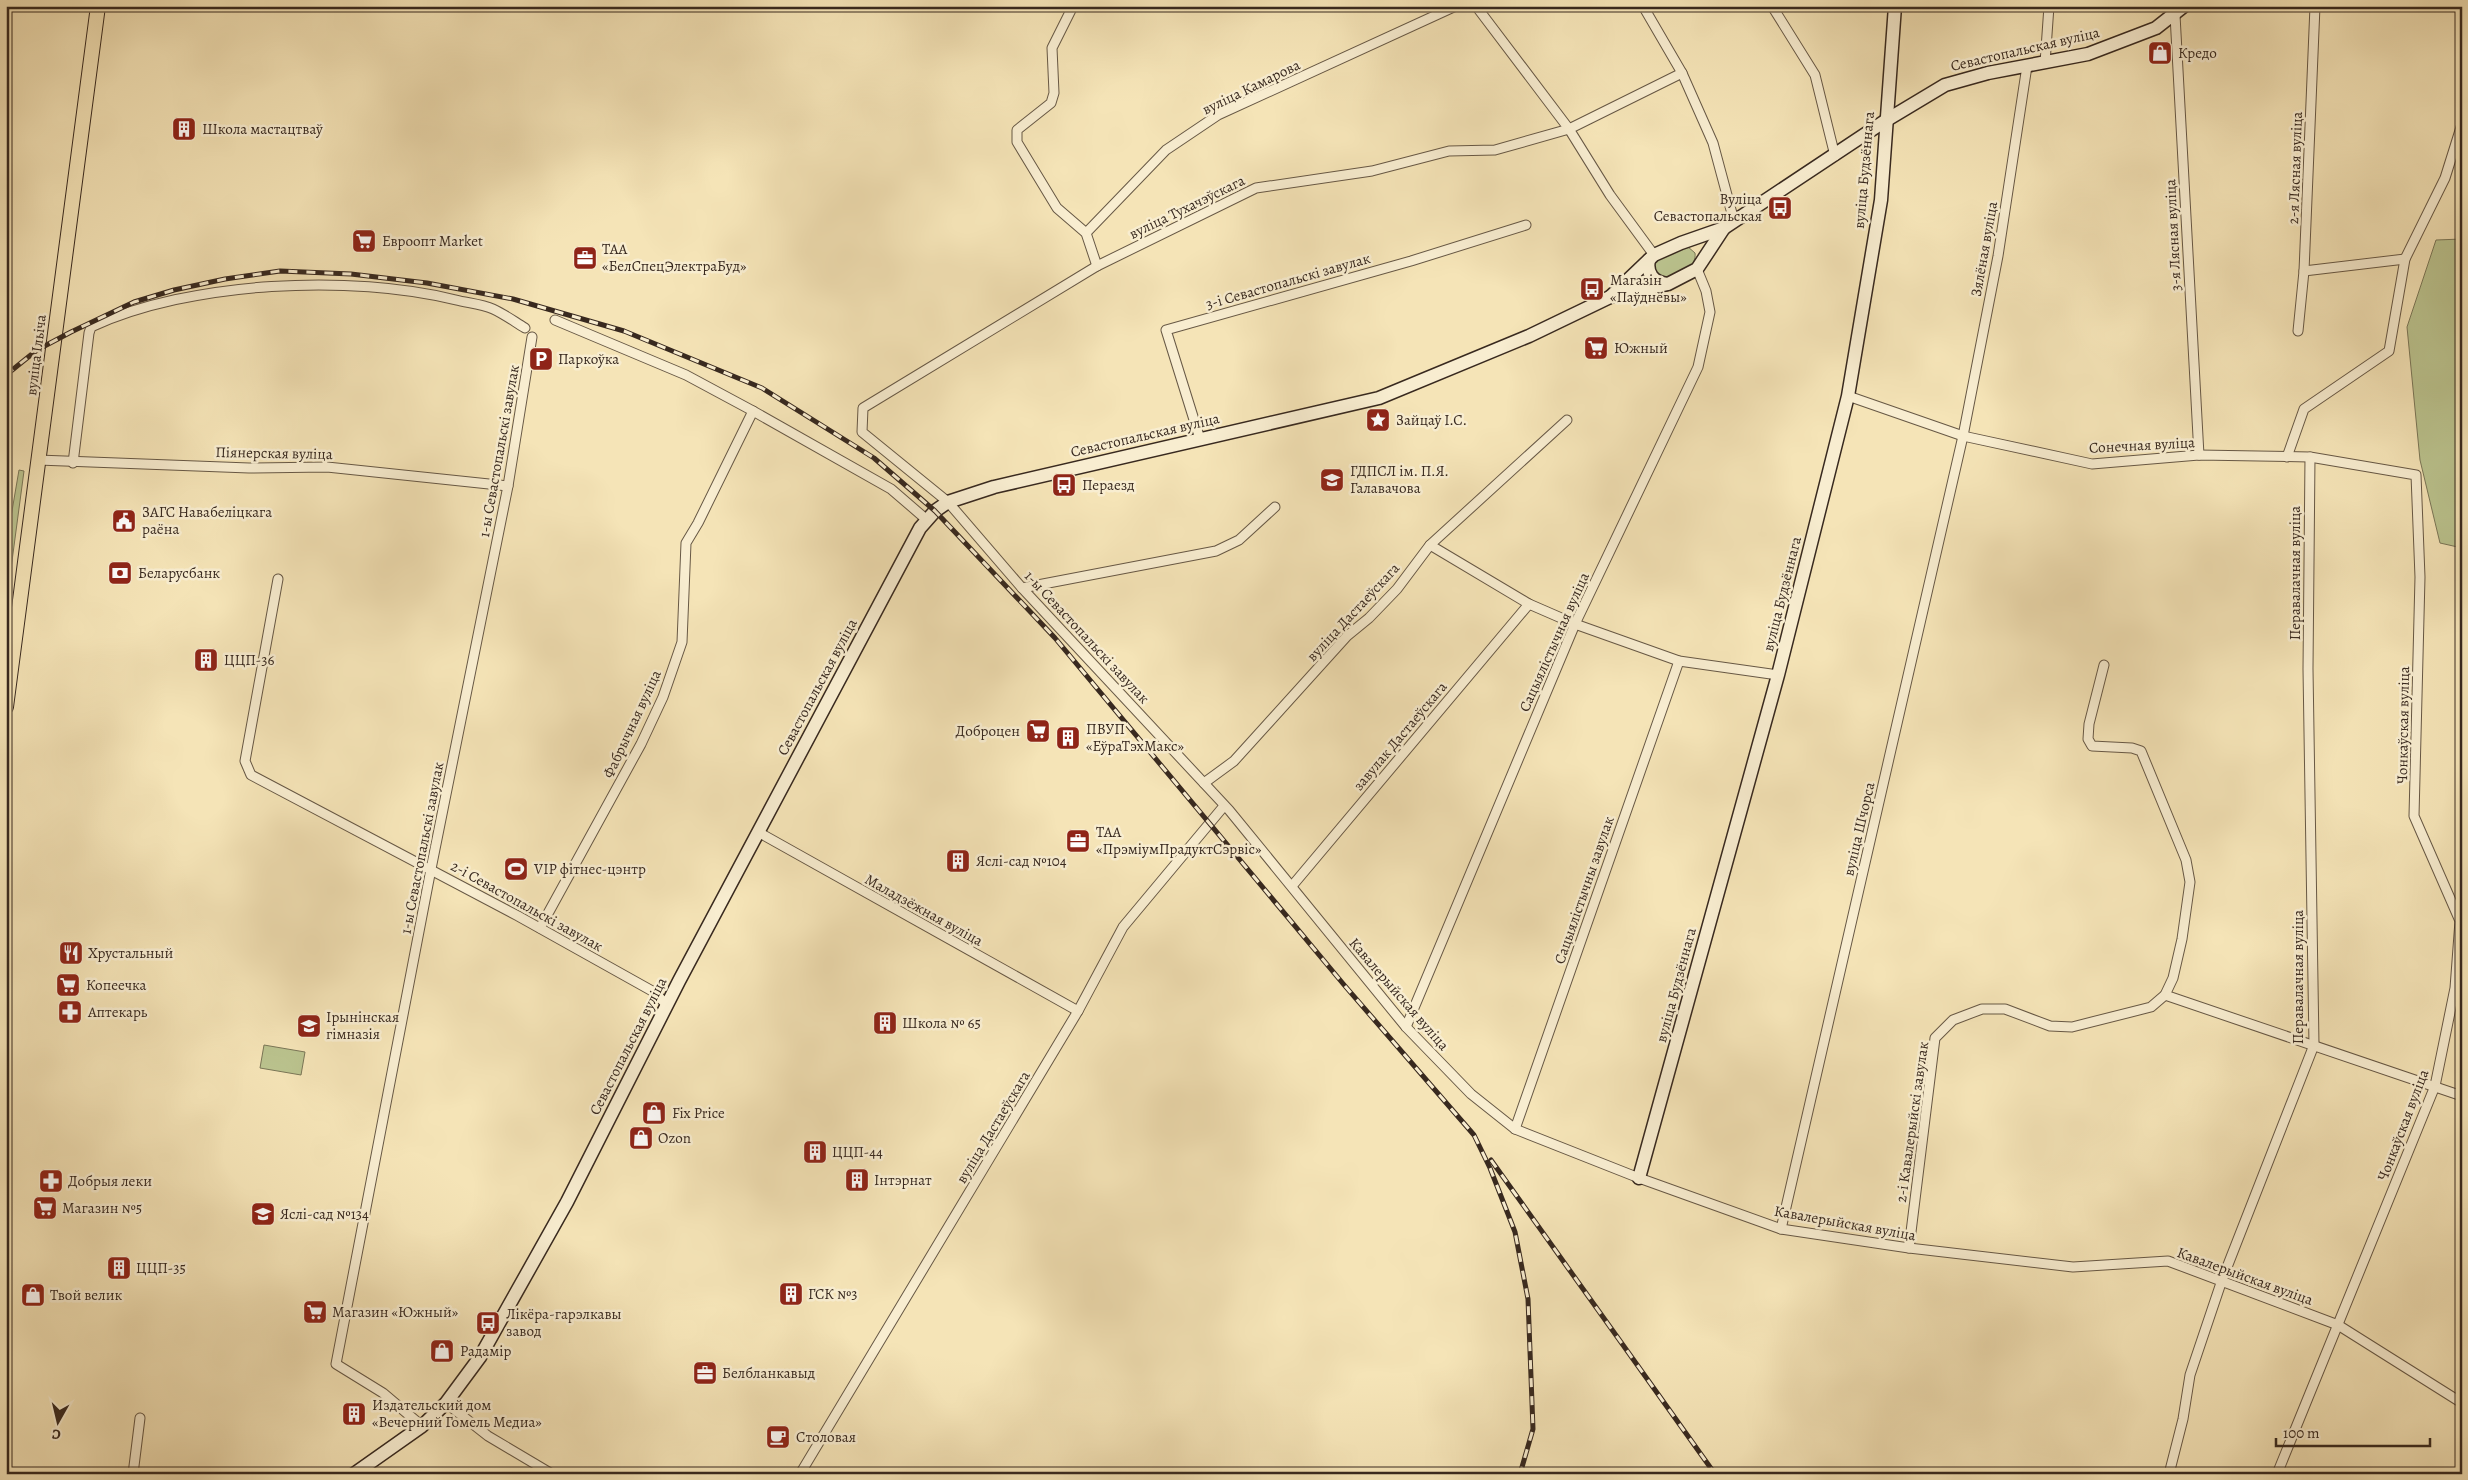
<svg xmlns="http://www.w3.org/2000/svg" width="2468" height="1480" viewBox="0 0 2468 1480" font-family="Alegreya,serif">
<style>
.green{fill:#bbc48f;stroke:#7a7657}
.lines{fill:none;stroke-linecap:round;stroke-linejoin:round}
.street-casing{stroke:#675845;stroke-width:11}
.secondary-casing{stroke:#38291f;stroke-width:15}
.primary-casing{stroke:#38291f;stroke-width:16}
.street{stroke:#f8edd0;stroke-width:9}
.secondary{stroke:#f8edd0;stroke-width:12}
.primary{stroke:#f5e4b7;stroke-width:14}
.rail-casing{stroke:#38291f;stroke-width:5}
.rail{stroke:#f8edd0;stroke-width:3;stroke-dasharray:9;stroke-linecap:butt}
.labels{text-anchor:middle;stroke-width:5;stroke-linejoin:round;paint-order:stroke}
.street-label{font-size:15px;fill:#38291f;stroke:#f8edd0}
.poi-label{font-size:15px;fill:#38291f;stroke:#f8edd0;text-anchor:start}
</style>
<rect width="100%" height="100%" fill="#f5e4b7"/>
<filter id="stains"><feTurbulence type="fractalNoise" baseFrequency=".004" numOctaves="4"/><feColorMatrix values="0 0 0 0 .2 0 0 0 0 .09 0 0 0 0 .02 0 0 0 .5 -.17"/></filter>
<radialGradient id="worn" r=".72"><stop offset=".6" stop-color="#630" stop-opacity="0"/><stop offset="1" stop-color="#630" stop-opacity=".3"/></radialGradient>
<g class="green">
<polygon points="2462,239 2462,548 2440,543 2420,460 2407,327 2436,240"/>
<path d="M 1687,246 L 1695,253 C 1697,266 1680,278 1668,279 C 1664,279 1659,277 1655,276 L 1654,262 Z"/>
<polygon points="19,470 24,471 6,606 6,546"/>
<polygon points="264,1045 305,1052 301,1075 260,1068"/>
</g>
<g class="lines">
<defs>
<g id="street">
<polyline points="1073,6 1052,48 1054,93 1051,103 1017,130 1017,142 1057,208 1086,233 1097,266"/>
<polyline points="1476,6 1569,129 1610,195 1654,255"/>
<polyline points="1643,6 1682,73 1713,143 1734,221"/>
<polyline points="1772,6 1815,75 1835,156"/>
<polyline points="2175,15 2199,455"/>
<polyline points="2045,63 2049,6"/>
<polyline points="1682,73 1569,129 1495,150 1449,151 1372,171 1256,188 1097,266 863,408 862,432 948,502 1022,588 1229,810 1406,1027 1471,1094 1515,1129 1639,1178 1781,1229 1909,1248 2073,1267 2168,1261 2338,1325 2462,1403"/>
<polyline points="1086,233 1166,150 1218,115 1456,6"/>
<polyline points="2304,271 2405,259"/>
<polyline points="555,320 686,375 753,411 891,489 927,520"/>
<polyline points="2298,331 2304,271 2315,6"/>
<polyline points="1848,396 1963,436 2092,464 2199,455 2310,457 2416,475 2420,577 2414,816 2460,921 2455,988 2435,1086 2277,1474"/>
<polyline points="1200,439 1166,330 1411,261 1526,225"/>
<polyline points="2287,457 2304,409 2389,351 2405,259 2445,178 2462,124"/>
<polyline points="38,460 249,468 327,467 508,486"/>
<path d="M 73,463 L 89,333 L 91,327 C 190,281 352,274 456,300 C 468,303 482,304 493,309 C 504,314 515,322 525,328"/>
<polyline points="1430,545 1529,604 1575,624 1679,661 1778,675"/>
<polyline points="278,579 245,761 251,775 518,916 654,992 667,1005"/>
<polyline points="1022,588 1216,551 1239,540 1275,507"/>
<polyline points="1204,783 1234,761 1347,636 1369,618 1397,589 1430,545 1567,420"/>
<polyline points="758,832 1078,1011"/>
<polyline points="1292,886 1529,604"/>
<polyline points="540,928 641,744 663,697 682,642 686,543 698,523 753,411"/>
<polyline points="2165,995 2462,1096"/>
<polyline points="1406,1027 1575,624 1698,367 1710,312 1706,291 1697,269"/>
<polyline points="1515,1129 1679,661"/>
<polyline points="1781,1229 1963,436 1998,256 2027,66"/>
<polyline points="1909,1248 1935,1038 1953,1020 1982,1009 2005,1009 2050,1026 2072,1027 2151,1007 2165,995 2173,978 2182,939 2190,882 2186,860 2141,751 2132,748 2092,746 2088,739 2089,724 2104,665"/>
<polyline points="446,1403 488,1436 552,1474"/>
<polyline points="422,1426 383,1393 336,1364 431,869 508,486 532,337"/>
<polyline points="133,1474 140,1418"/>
<polyline points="800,1474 1078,1011 1123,927 1224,806"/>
<polyline points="2169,1474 2183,1419 2190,1375 2222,1280 2314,1045 2308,669 2310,457"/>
</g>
<g id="secondary">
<path d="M 1649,260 C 1646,274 1654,282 1667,284"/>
<polyline points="1610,297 1654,255 1681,243 1724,228 1885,121 1945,85 1988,73 2088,54 2156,28 2184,6"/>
<polyline points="1639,1178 1778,675 1848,396 1881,200 1895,6"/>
<polyline points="354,1474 422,1426 446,1403 480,1357 567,1202 679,981 920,528 935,511 948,502 994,487 1379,398 1529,336 1610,297 1668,284 1697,269 1724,228"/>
</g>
<polyline id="primary" points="6,707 98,6"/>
</defs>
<use href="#street" class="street-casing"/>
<use href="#secondary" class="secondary-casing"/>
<use href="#primary" class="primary-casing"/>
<use href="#street" class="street"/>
<use href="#secondary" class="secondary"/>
<use href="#primary" class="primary"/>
<defs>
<g id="rail">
<polyline points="6,18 8,6"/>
<polyline points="6,375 37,350 71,332 134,302 174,290 225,279 280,271 351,274 427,283 513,299 624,331 762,388 874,458 935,511 1055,638 1345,986 1474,1135 1490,1168 1515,1232 1528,1299 1533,1429 1520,1474"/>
<polyline points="1491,1160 1715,1474"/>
</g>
</defs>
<use href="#rail" class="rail-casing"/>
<use href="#rail" class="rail"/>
</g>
<defs>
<symbol id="shop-square" viewBox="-11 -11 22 22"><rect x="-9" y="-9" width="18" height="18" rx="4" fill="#8f2418" stroke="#f8edd0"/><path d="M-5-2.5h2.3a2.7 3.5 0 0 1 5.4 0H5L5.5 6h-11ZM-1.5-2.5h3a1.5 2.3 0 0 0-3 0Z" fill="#fff"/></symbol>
<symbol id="building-square" viewBox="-11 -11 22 22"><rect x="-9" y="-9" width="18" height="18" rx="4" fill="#8f2418" stroke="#f8edd0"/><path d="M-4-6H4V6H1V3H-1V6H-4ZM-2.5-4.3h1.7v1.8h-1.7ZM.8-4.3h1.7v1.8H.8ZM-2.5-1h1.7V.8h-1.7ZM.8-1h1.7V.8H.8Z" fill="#fff"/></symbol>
<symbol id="bus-square" viewBox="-11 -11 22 22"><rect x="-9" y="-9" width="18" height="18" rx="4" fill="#8f2418" stroke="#f8edd0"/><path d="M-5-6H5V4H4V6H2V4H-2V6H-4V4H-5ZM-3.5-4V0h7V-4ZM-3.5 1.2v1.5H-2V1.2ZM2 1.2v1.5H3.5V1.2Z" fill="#fff"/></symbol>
<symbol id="supermarket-square" viewBox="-11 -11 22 22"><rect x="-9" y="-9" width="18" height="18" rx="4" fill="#8f2418" stroke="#f8edd0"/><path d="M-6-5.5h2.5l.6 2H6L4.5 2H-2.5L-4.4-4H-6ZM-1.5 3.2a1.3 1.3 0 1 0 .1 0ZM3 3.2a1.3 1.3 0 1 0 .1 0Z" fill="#fff"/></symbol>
<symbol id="office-square" viewBox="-11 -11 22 22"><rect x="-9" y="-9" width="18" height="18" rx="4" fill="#8f2418" stroke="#f8edd0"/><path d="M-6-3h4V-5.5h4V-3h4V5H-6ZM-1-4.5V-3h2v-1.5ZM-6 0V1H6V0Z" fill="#fff"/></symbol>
<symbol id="parking-square" viewBox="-11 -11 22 22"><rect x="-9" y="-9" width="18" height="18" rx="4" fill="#8f2418" stroke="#f8edd0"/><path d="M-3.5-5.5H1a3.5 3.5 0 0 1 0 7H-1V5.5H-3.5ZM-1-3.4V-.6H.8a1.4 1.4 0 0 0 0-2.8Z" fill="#fff"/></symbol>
<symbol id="sight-square" viewBox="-11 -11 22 22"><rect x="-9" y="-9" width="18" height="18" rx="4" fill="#8f2418" stroke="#f8edd0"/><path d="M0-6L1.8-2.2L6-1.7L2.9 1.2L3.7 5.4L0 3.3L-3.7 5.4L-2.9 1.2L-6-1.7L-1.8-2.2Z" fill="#fff"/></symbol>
<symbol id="school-square" viewBox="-11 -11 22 22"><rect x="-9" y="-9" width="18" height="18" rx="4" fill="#8f2418" stroke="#f8edd0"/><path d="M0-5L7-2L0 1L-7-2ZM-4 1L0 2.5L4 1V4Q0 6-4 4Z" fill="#fff"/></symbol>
<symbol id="civic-square" viewBox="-11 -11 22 22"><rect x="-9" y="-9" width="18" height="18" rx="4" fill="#8f2418" stroke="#f8edd0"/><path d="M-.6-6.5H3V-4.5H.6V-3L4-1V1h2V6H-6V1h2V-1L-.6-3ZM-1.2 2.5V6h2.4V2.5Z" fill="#fff"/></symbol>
<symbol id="bank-square" viewBox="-11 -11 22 22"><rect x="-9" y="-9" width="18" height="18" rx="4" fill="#8f2418" stroke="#f8edd0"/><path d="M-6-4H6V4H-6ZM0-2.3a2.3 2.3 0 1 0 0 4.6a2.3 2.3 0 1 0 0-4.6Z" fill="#fff"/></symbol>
<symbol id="stadium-square" viewBox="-11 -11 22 22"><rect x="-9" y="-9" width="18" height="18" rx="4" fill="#8f2418" stroke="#f8edd0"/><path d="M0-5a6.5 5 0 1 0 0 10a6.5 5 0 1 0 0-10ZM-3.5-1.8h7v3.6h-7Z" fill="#fff"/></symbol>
<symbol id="restaurant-square" viewBox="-11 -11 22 22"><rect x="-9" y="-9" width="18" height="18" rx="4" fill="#8f2418" stroke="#f8edd0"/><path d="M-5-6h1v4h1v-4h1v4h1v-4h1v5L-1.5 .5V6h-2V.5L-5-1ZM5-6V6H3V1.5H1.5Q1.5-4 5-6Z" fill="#fff"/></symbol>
<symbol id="pharmacy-square" viewBox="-11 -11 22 22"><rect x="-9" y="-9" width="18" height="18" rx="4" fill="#8f2418" stroke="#f8edd0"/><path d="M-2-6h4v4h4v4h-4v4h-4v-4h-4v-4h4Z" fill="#fff"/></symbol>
<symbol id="cafe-square" viewBox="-11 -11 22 22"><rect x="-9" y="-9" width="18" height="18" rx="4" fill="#8f2418" stroke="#f8edd0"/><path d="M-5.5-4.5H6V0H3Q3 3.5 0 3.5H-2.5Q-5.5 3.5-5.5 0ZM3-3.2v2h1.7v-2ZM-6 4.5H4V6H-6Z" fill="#fff"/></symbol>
</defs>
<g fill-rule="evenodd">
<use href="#shop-square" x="2146" y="39" width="28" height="28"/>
<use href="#building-square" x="170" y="115" width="28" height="28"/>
<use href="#bus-square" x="1766" y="194" width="28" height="28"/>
<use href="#supermarket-square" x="350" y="227" width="28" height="28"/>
<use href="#office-square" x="571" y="244" width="28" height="28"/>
<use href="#bus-square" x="1578" y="275" width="28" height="28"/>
<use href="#supermarket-square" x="1582" y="334" width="28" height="28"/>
<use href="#parking-square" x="527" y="345" width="28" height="28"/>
<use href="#sight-square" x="1364" y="406" width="28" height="28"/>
<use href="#school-square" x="1318" y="466" width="28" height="28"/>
<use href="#bus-square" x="1050" y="471" width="28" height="28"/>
<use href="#civic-square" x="110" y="507" width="28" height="28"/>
<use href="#bank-square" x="106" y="559" width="28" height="28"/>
<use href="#building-square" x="192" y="646" width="28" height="28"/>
<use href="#supermarket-square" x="1024" y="717" width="28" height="28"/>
<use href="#building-square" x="1054" y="724" width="28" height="28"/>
<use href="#office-square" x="1064" y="827" width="28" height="28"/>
<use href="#building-square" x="944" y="847" width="28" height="28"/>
<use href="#stadium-square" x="502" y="855" width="28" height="28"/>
<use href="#restaurant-square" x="57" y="939" width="28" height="28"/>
<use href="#supermarket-square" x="54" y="971" width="28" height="28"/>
<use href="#pharmacy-square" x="56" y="998" width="28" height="28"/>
<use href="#building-square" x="871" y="1009" width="28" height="28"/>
<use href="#school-square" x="295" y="1012" width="28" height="28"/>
<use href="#shop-square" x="640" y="1099" width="28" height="28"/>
<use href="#shop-square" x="627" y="1124" width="28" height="28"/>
<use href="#building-square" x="801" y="1138" width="28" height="28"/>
<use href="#building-square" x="843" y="1166" width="28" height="28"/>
<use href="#pharmacy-square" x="37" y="1167" width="28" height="28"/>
<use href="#supermarket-square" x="31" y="1194" width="28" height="28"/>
<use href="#school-square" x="249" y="1200" width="28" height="28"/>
<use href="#building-square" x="105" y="1254" width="28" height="28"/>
<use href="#building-square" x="777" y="1280" width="28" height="28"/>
<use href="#shop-square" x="19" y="1281" width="28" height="28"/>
<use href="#supermarket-square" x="301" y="1298" width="28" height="28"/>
<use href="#bus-square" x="474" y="1309" width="28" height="28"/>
<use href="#shop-square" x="428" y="1337" width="28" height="28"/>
<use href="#office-square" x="691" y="1359" width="28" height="28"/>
<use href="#building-square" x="340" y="1400" width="28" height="28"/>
<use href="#cafe-square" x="764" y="1423" width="28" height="28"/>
</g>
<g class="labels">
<g class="street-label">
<text transform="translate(2025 49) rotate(-13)" y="5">Севастопальская вуліца</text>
<text transform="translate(1251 87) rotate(-26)" y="5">вуліца Камарова</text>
<text transform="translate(2295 168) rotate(-88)" y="5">2-я Лясная вуліца</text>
<text transform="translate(1864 170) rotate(-85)" y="5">вуліца Будзённага</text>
<text transform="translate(1187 207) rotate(-26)" y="5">вуліца Тухачэўскага</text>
<text transform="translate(2173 235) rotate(-93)" y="5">3-я Лясная вуліца</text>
<text transform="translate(1984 249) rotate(-80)" y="5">Зялёная вуліца</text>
<text transform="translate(1288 281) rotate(-16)" y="5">3-і Севастопальскі завулак</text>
<text transform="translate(36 355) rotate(-83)" y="5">вуліца Ільіча</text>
<text transform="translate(1145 435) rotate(-13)" y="5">Севастопальская вуліца</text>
<text transform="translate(2142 445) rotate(-3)" y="5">Сонечная вуліца</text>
<text transform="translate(499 451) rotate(-80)" y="5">1-ы Севастопальскі завулак</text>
<text transform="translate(274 453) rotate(1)" y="5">Піянерская вуліца</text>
<text transform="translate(2295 573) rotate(-90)" y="5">Перавалачная вуліца</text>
<text transform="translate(1782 594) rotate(-76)" y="5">вуліца Будзённага</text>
<text transform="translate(1353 612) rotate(-47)" y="5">вуліца Дастаеўскага</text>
<text transform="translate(1087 637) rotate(47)" y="5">1-ы Севастопальскі завулак</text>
<text transform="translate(1554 642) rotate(-66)" y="5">Сацыялістычная вуліца</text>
<text transform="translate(817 687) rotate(-62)" y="5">Севастопальская вуліца</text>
<text transform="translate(632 724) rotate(-65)" y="5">Фабрычная вуліца</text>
<text transform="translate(2403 725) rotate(-89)" y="5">Чонкаўская вуліца</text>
<text transform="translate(1400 736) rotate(-50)" y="5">завулак Дастаеўскага</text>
<text transform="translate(1859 829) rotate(-77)" y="5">вуліца Шчорса</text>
<text transform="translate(422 848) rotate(-79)" y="5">1-ы Севастопальскі завулак</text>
<text transform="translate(1584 890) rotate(-71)" y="5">Сацыялістычны завулак</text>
<text transform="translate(527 906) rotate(29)" y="5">2-і Севастопальскі завулак</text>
<text transform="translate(924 910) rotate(29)" y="5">Маладзёжная вуліца</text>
<text transform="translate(2298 977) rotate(-90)" y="5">Перавалачная вуліца</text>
<text transform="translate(1676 985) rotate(-75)" y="5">вуліца Будзённага</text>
<text transform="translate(1399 994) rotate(49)" y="5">Кавалерыйская вуліца</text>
<text transform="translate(628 1046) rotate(-63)" y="5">Севастопальская вуліца</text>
<text transform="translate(1912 1122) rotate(-82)" y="5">2-і Кавалерыйскі завулак</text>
<text transform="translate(2403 1125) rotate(-69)" y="5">Чонкаўская вуліца</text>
<text transform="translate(993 1127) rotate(-59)" y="5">вуліца Дастаеўскага</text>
<text transform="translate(1845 1223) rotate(10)" y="5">Кавалерыйская вуліца</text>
<text transform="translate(2245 1276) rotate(20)" y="5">Кавалерыйская вуліца</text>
</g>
<g class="poi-label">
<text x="2178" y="58">Кредо</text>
<text x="202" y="134">Школа мастацтваў</text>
<text x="1762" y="204" text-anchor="end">Вуліца<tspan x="1762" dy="17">Севастопальская</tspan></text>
<text x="382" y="246">Евроопт Market</text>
<text x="602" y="254">ТАА<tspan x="602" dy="17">«БелСпецЭлектраБуд»</tspan></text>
<text x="1610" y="285">Магазін<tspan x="1610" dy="17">«Паўднёвы»</tspan></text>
<text x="1614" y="353">Южный</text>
<text x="558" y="364">Паркоўка</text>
<text x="1396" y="425">Зайцаў І.С.</text>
<text x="1350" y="476">ГДПСЛ ім. П.Я.<tspan x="1350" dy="17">Галавачова</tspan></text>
<text x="1082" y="490">Пераезд</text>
<text x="142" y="517">ЗАГС Навабеліцкага<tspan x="142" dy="17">раёна</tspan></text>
<text x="138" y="578">Беларусбанк</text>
<text x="224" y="665">ЦЦП-36</text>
<text x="1086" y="734">ПВУП<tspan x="1086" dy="17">«ЕўраТэхМакс»</tspan></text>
<text x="1020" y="736" text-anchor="end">Доброцен</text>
<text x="1096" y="837">ТАА<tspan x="1096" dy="17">«ПрэміумПрадуктСэрвіс»</tspan></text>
<text x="976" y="866">Яслі-сад №104</text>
<text x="534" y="874">VIP фітнес-цэнтр</text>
<text x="88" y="958">Хрустальный</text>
<text x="86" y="990">Копеечка</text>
<text x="88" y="1017">Аптекарь</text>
<text x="326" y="1022">Ірынінская<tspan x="326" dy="17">гімназія</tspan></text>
<text x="902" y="1028">Школа № 65</text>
<text x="672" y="1118">Fix Price</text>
<text x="658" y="1143">Ozon</text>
<text x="832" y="1157">ЦЦП-44</text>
<text x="874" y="1185">Інтэрнат</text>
<text x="68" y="1186">Добрыя леки</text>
<text x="62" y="1213">Магазин №5</text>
<text x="280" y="1219">Яслі-сад №134</text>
<text x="136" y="1273">ЦЦП-35</text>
<text x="808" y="1299">ГСК №3</text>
<text x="50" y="1300">Твой велик</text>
<text x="332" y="1317">Магазин «Южный»</text>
<text x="506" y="1319">Лікёра-гарэлкавы<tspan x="506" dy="17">завод</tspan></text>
<text x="460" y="1356">Радамір</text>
<text x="722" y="1378">Белбланкавыд</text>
<text x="372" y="1410">Издательский дом<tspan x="372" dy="17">«Вечерний Гомель Медиа»</tspan></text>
<text x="796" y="1442">Столовая</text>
</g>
</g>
<rect width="2468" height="1480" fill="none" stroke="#f5e4b7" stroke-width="25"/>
<rect x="8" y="8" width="2453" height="1465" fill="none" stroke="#38291f" stroke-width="2.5"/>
<rect x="12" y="12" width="2443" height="1455" fill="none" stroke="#38291f"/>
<g transform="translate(58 1422) rotate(188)" stroke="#f8edd0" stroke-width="4" paint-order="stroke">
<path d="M0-4L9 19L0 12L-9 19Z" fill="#38291f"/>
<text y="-8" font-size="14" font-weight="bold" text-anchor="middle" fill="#38291f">С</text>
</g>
<path d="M2276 1438v8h154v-8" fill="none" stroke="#38291f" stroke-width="2.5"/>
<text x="2283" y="1438" font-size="15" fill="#38291f" stroke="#f8edd0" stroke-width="4" paint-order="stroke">100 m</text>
<rect width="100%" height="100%" filter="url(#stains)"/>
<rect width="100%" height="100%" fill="url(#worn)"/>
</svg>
